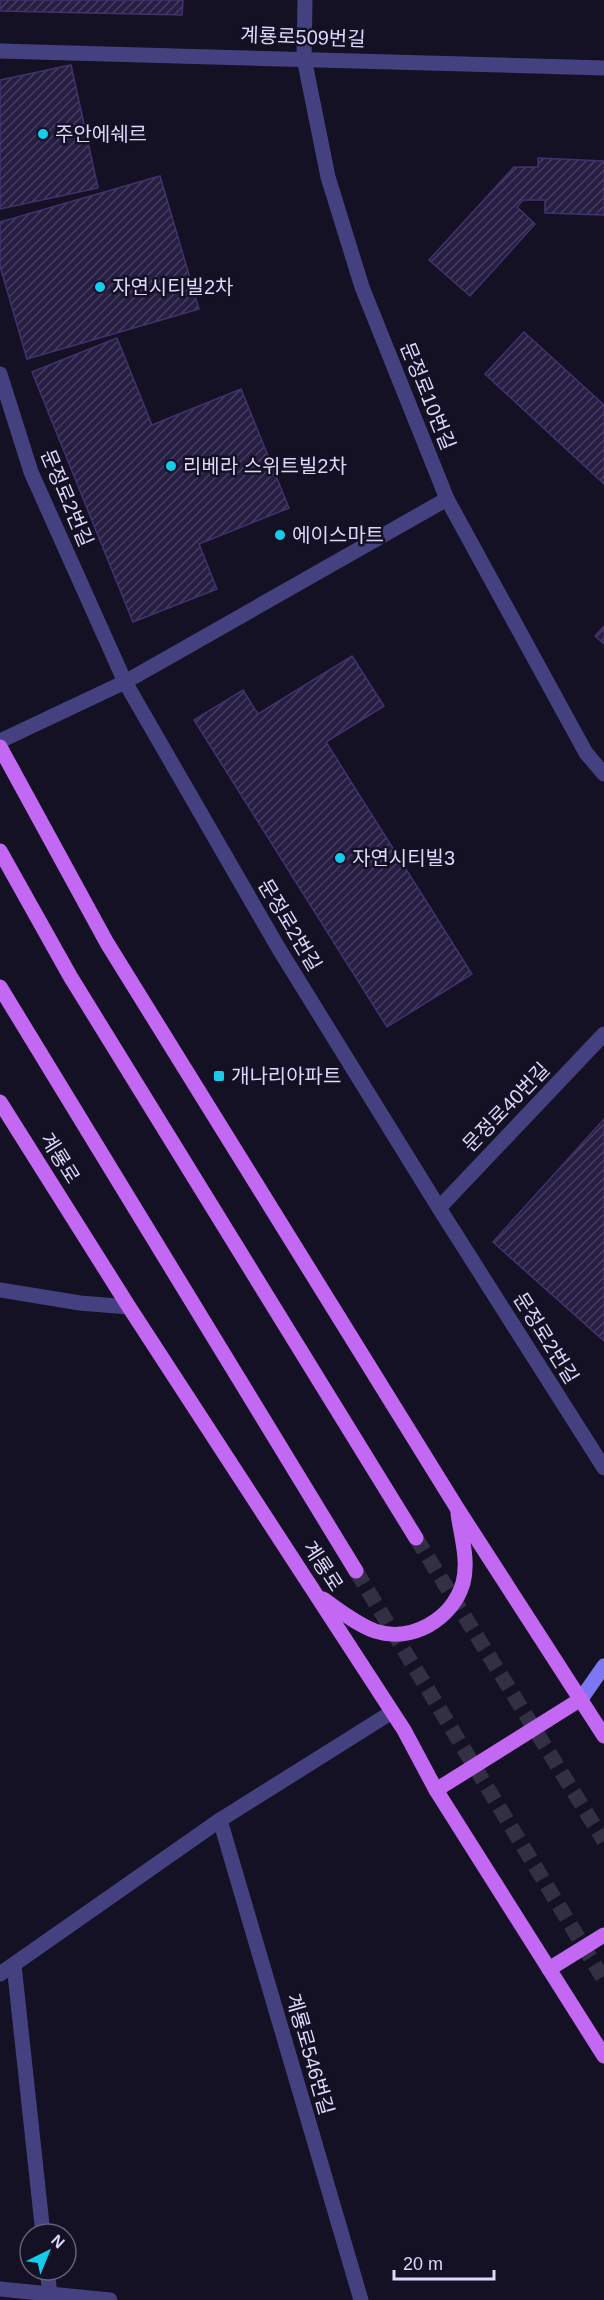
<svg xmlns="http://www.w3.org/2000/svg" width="604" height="2300" viewBox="0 0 604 2300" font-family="Arial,'Noto Sans KR',sans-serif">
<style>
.building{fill:url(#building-hatch);stroke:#40336d;stroke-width:1.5}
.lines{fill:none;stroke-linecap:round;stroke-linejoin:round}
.primary-tunnel{stroke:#332f44;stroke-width:15;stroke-dasharray:15 8;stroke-linecap:butt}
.street{stroke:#45407f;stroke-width:15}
.secondary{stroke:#7e77f3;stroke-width:15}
.primary{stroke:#c368f2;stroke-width:15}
.poi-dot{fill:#15cdea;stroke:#151124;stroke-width:2}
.labels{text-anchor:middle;stroke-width:5;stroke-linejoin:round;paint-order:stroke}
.street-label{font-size:20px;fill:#ddd7fb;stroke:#151124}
.poi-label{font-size:20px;fill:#ddd7fb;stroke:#151124;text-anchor:start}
</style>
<defs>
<pattern id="building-hatch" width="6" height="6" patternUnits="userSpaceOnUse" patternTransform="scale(1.5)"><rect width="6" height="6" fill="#271e43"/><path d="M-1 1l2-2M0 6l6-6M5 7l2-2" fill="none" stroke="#463e5f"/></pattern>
</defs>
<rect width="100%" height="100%" fill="#151124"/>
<g class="building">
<polygon points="0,0 183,0 182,15 0,11"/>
<polygon points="71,65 98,188 0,209 0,80"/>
<polygon points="538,158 604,161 604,215 545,213 545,200 523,200 517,207 535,224 470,296 429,260 514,167 538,167"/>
<polygon points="160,176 199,309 27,359 0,266 0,222"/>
<polygon points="524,332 604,405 604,484 485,374"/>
<polygon points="117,338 152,425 241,389 289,508 199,544 217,589 133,622 32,372"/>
<polygon points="604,626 604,644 595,636"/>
<polygon points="352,656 384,706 326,742 472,974 387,1027 194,720 243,690 258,714"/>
<polygon points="604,1119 604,1341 493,1242"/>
</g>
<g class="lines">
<g class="primary-tunnel">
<polyline points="416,1538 604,1841"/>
<polyline points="356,1571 604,1980"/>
</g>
<g class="street">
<polyline points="305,0 304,58 328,177 362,287 447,499 586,753 604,774"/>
<polyline points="0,51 604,68"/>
<polyline points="0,374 31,472 125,682 279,949 439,1208 604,1468"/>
<polyline points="0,741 125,682 447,499"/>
<polyline points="439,1208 604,1034"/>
<polyline points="0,1290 80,1303 129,1307"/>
<polyline points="220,1820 361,2300"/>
<polyline points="14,1965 43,2234"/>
<polyline points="0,1974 220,1820 392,1712"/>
<polyline points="47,2270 50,2294"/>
<polyline points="0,2289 110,2300"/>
</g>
<polyline class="secondary" points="581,1699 604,1666"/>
<g class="primary">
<polyline points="0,747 107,943 457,1508 604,1736"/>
<polyline points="0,851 70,976 416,1538"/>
<polyline points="0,987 356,1571"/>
<polyline points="0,1102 129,1307 404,1730 436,1790 604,2056"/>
<path d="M 323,1599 C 339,1610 356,1624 375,1631 C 411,1643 452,1620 463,1583 C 469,1561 461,1535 458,1514"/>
<polyline points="436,1790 581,1699"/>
<polyline points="549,1969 604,1935"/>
</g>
</g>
<g class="poi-dot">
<circle cx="43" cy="134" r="6"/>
<circle cx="100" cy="287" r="6"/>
<circle cx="171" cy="466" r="6"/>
<circle cx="280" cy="535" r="6"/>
<circle cx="340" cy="858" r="6"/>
<rect x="213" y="1070" width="12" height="12" rx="3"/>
</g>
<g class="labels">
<g class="street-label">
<text transform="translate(303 37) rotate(2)" y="7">계룡로509번길</text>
<text transform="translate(428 396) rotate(68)" y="7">문정로10번길</text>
<text transform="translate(67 498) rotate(67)" y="7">문정로2번길</text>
<text transform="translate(290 925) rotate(59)" y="7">문정로2번길</text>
<text transform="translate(506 1107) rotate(-46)" y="7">문정로40번길</text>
<text transform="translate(60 1158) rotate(58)" y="7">계룡로</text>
<text transform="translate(546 1338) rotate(58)" y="7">문정로2번길</text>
<text transform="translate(323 1566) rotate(57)" y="7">계룡로</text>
<text transform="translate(310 2054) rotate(74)" y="7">계룡로546번길</text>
</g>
<g class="poi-label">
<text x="55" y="141">주안에쉐르</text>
<text x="112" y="294">자연시티빌2차</text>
<text x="183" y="473">리베라 스위트빌2차</text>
<text x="292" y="542">에이스마트</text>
<text x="352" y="865">자연시티빌3</text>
<text x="231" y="1083">개나리아파트</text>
</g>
</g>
<g transform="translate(48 2252) rotate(43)"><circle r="28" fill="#151124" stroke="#65607a" stroke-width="1.5"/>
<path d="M0-4.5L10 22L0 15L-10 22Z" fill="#15cdea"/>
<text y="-9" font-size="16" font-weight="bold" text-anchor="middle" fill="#ddd7fb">N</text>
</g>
<path d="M394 2270v9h100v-9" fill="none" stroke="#ddd7fb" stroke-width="3"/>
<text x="403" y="2270" font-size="18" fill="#ddd7fb" stroke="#151124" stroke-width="4.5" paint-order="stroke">20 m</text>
</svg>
